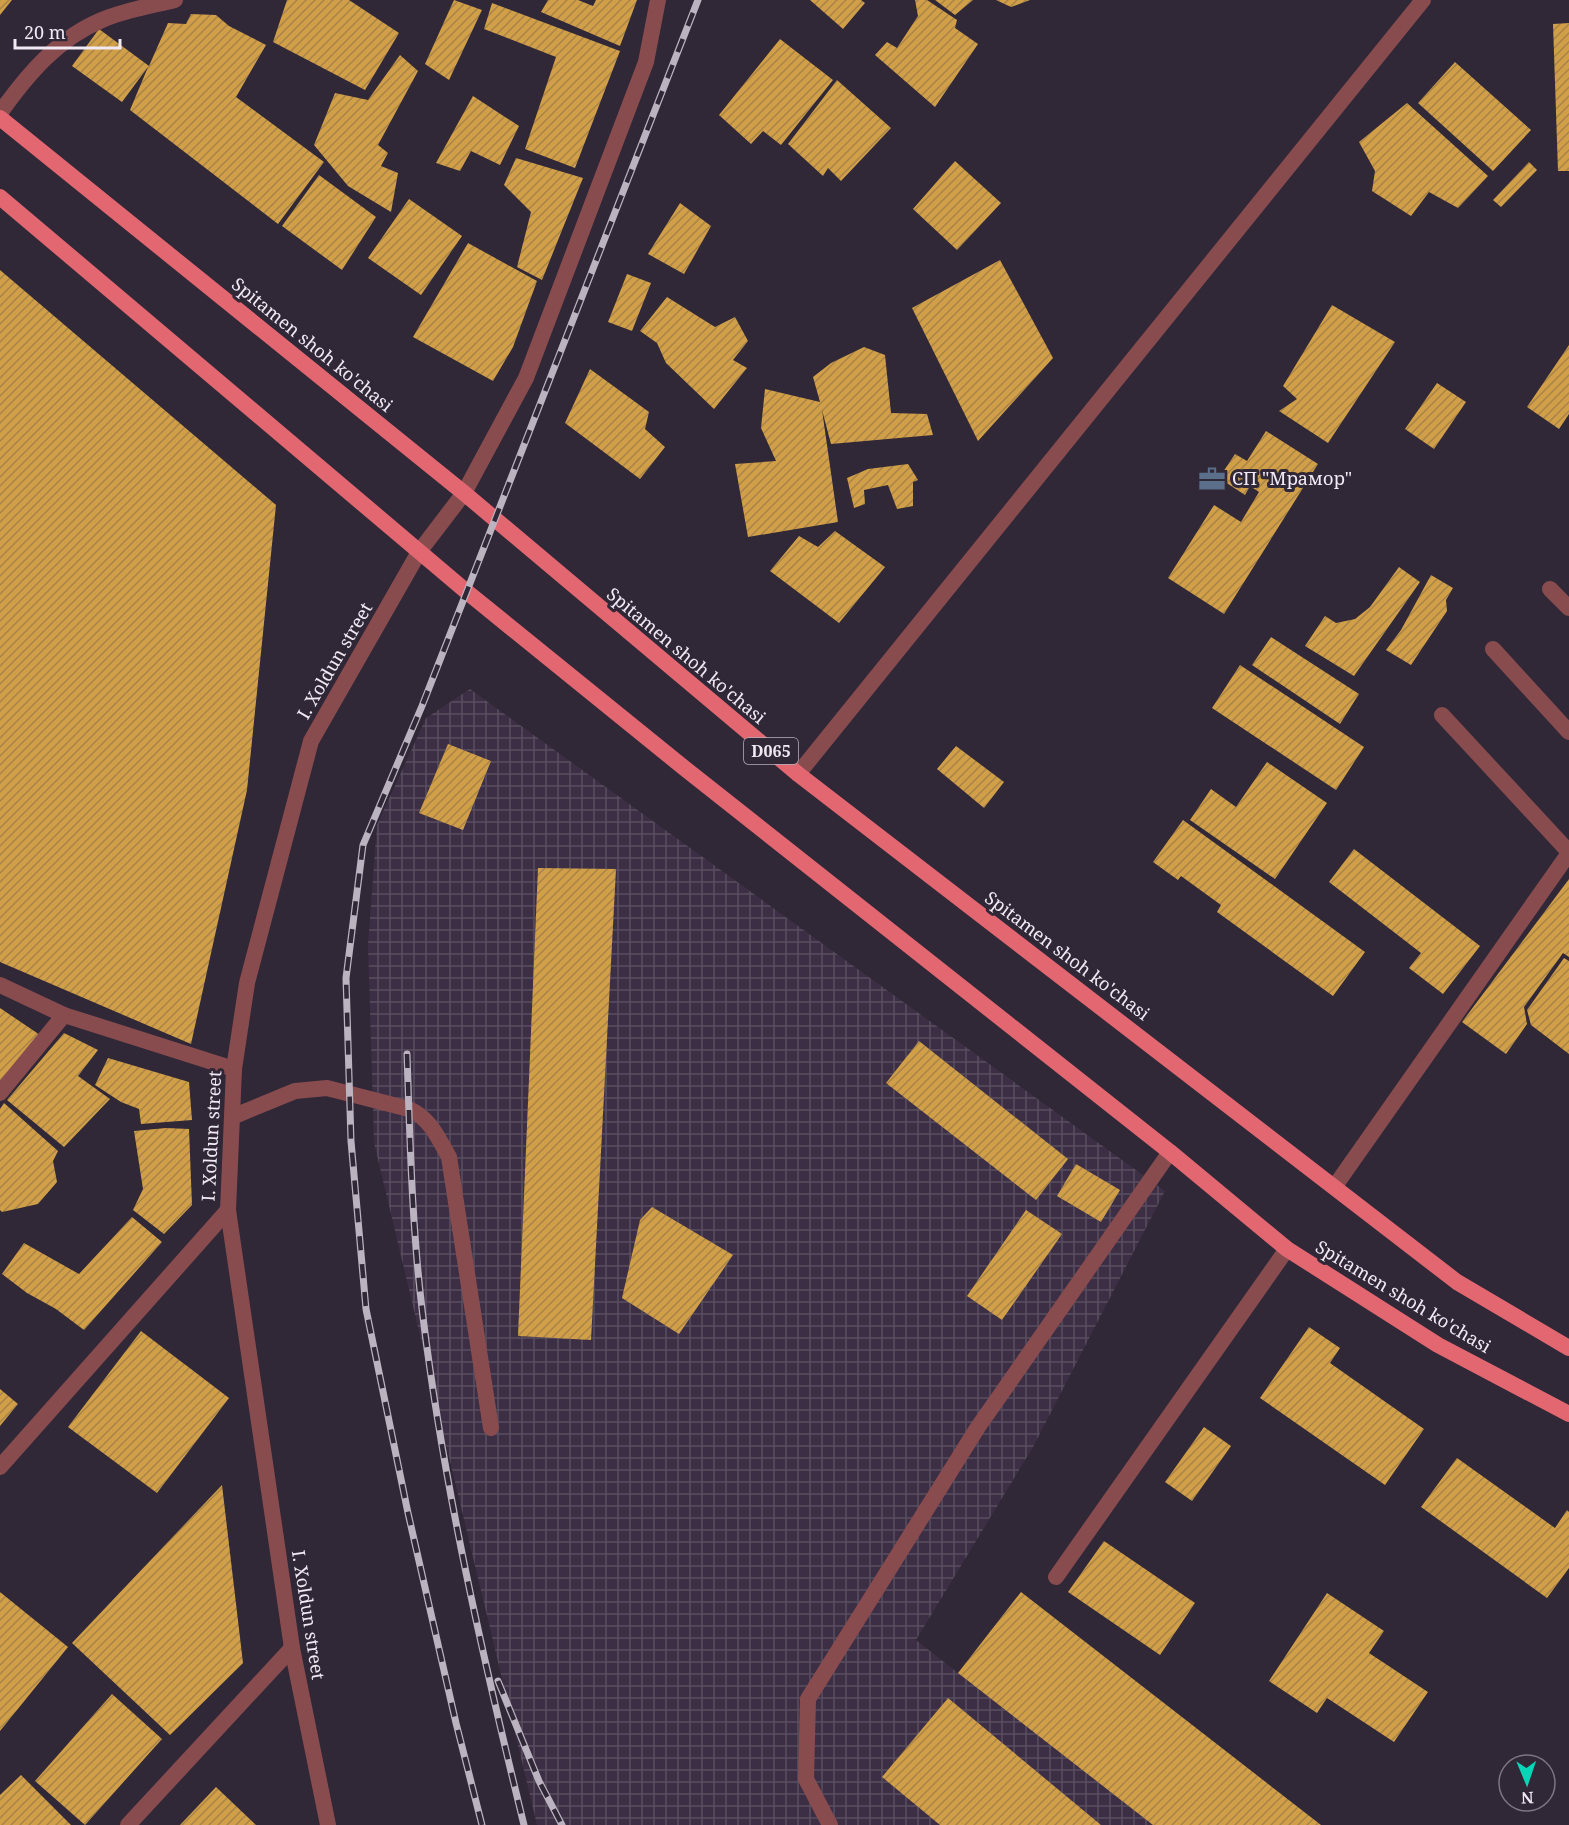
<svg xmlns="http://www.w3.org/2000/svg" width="1569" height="1825" viewBox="0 0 1569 1825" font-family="'Noto Serif',serif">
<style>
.industrial{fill:url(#industrial-grid)}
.building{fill:url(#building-hatch)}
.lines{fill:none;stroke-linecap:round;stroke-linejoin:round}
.service{stroke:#884c4f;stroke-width:16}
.minor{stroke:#884c4f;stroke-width:16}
.tertiary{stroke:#884c4f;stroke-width:16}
.primary{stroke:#e26771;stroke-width:16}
.rail-casing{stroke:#bbb3c0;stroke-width:7}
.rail{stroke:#302737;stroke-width:4.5;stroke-dasharray:14;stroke-linecap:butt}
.labels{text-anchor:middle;stroke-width:6;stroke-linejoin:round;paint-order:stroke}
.shield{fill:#302737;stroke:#b7b0bc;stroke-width:1.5}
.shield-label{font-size:16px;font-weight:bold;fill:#f1eaf5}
.street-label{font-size:18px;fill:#f1eaf5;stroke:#302737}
.poi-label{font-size:18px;fill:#f1eaf5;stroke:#302737;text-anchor:start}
</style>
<defs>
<pattern id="industrial-grid" width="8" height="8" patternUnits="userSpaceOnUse" patternTransform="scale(1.5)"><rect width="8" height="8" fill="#3c2f45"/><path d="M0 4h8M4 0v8" fill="none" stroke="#594d60"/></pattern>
<pattern id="building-hatch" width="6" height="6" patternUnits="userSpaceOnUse" patternTransform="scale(1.5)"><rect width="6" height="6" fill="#d19f48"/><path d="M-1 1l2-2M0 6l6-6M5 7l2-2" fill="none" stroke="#a88449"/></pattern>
</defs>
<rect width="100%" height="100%" fill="#302737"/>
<polygon class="industrial" points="470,689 1165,1191 1033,1447 916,1640 958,1673 1021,1592 1321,1825 537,1825 374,1143 368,944 377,825 426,718"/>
<g class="building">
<polygon points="0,0 12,0 0,15"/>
<polygon points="287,0 349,0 399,33 365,90 273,42"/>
<polygon points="454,0 482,10 449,80 425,64"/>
<polygon points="548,0 578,0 593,6 596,0 637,0 620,46 541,12"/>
<polygon points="810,0 861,0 865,3 843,29"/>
<polygon points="915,0 927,0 957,20 955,28 978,44 935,107 875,55 887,42 897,48 918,16"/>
<polygon points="935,0 973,0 955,15"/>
<polygon points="996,0 1030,0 1011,7"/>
<polygon points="492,3 620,51 575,168 525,149 556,57 484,29"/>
<polygon points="191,14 216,15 229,26 266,45 236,97 324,162 278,224 130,110 148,67 122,102 72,66 99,29 149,66 168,23 186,24"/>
<polygon points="1569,23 1569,171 1558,171 1553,24"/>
<polygon points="780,39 833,80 781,145 763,131 751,144 719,115"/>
<polygon points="400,55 418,71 378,145 388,153 381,166 398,173 391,212 348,186 314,145 335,93 368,100"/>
<polygon points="1455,62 1531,130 1493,171 1418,103"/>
<polygon points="837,80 891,128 841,181 828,168 823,176 788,144"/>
<polygon points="473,96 519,126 500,165 471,151 460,171 436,163"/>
<polygon points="1407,103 1488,176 1458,208 1429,192 1411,216 1372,191 1375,171 1359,142"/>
<polygon points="516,158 583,178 542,280 517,267 531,212 504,185"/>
<polygon points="955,161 1001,203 957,250 913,209"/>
<polygon points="1529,162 1537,170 1501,207 1493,200"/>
<polygon points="319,175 376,217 342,270 282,226"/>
<polygon points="409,199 462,236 421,295 368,258"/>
<polygon points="680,203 711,226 684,274 648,254"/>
<polygon points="468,243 537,281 513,347 493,381 413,337"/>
<polygon points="1000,260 1053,358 978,441 912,308"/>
<polygon points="0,270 276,505 247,790 191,1044 0,962"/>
<polygon points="627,274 651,283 632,331 608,322"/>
<polygon points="667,297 715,327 735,317 748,341 733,360 747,368 714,409 666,363 657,343 640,331"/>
<polygon points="1332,305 1395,342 1328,443 1279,411 1297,399 1283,386"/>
<polygon points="1569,345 1569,414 1559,429 1527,407"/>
<polygon points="864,347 885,355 891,413 927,414 933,435 831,444 822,410 838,522 748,537 735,464 776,461 761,428 765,389 820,402 813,377 831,363"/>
<polygon points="590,369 649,412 645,429 665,447 640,479 565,423"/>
<polygon points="1437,383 1466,402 1434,449 1405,429"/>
<polygon points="1266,431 1318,464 1224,614 1168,578 1214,505 1241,522 1259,492 1250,486 1245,495 1219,478 1235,454 1247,461"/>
<polygon points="908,464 918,480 913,482 913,506 897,509 888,485 864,490 865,504 854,508 847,478 868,469"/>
<polygon points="835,531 885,567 839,623 770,571 799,536 818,547"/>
<polygon points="1399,567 1420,582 1354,676 1305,646 1325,616 1336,623 1355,619 1370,607"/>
<polygon points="1431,575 1453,588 1446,600 1447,611 1411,665 1386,650 1401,630"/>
<polygon points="1271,637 1359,694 1340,724 1252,665"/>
<polygon points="1240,665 1364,747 1336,790 1212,708"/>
<polygon points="448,744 491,761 463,830 419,813"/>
<polygon points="956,746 1004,782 984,808 937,769"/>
<polygon points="1267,762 1327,803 1275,879 1190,820 1211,789 1236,807"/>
<polygon points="1183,820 1365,952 1333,996 1217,912 1221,905 1181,876 1178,880 1153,862"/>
<polygon points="1354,849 1480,946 1443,994 1409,968 1421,953 1329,882"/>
<polygon points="538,868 616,869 591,1340 518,1336"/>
<polygon points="1569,879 1569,957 1563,953 1524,1007 1527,1024 1506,1054 1462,1022"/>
<polygon points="1564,958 1569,961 1569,1054 1531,1025 1527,1010"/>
<polygon points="0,1008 40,1035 0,1083"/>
<polygon points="64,1033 98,1050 78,1076 110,1099 64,1147 7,1100"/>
<polygon points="919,1041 1068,1159 1036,1200 886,1083"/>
<polygon points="108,1058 189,1082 192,1120 141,1124 139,1109 121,1102 95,1085"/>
<polygon points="4,1103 58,1151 53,1161 57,1182 38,1204 2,1212 0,1210 0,1109"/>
<polygon points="166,1128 189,1129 192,1205 164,1234 133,1210 143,1189 134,1131"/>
<polygon points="1076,1164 1120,1190 1101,1222 1057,1196"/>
<polygon points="652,1207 733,1255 679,1334 622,1298 640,1220"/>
<polygon points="1026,1210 1062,1234 1002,1320 967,1296"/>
<polygon points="132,1217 162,1242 84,1330 56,1309 27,1293 2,1274 24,1243 79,1274"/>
<polygon points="1309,1327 1340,1348 1330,1363 1424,1429 1385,1485 1260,1398"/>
<polygon points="141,1331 229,1398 157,1493 68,1427"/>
<polygon points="0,1389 18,1404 0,1426"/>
<polygon points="1204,1427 1231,1446 1192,1501 1165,1482"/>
<polygon points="1457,1458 1555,1528 1567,1510 1569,1512 1569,1568 1547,1598 1421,1507"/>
<polygon points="222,1485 243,1663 170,1735 72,1643"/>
<polygon points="1104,1541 1195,1603 1160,1655 1068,1592"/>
<polygon points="0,1592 68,1647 0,1731"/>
<polygon points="1021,1592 1321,1825 1153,1825 958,1673"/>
<polygon points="1327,1593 1384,1631 1369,1653 1428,1692 1394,1742 1327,1698 1317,1713 1269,1681"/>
<polygon points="112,1694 162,1739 85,1825 35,1781"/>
<polygon points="948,1698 1101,1825 940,1825 882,1777"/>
<polygon points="21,1775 71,1825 0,1825 0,1795"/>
<polygon points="216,1787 256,1825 180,1825"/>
</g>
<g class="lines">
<g class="service">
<polyline points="1550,589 1569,608"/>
<polyline points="1493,649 1569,732"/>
<polyline points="1442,715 1569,852"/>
<path d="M 232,1117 L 295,1091 L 327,1088 L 409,1109 C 430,1118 438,1138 449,1157 L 491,1428"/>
<polyline points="1335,1186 1569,853"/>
<polyline points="1056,1577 1287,1249"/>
<polyline points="128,1825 292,1648"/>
<polyline points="830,1825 806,1779 808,1699 978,1427 1170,1152"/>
</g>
<g class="minor">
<path d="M 0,113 C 27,75 58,38 102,20 C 125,10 151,6 175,0"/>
<polyline points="464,493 526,378 646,62 658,0"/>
<polyline points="798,774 1423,0"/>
<polyline points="0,985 64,1015 234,1069"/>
<polyline points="0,1093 64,1015"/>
<polyline points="0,1467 228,1210"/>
</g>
<polyline class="tertiary" points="328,1825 292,1648 228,1210 234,1069 247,983 311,741 419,552 464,493"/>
<g class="primary">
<polyline points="0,118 464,493 798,774 1457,1282 1569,1348"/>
<polyline points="0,197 467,592 683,767 1170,1152 1287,1249 1438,1345 1569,1414"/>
</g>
<defs>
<g id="rail">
<path d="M 407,1054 C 410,1142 412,1230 423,1317 C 444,1488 483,1658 524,1825"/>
<polyline points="498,1681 539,1781 562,1825"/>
<polyline points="482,1825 456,1723 408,1513 366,1309 351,1141 346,978 363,845 422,706 698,0"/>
</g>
</defs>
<use href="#rail" class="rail-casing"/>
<use href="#rail" class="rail"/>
</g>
<defs>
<symbol id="office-bare" viewBox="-9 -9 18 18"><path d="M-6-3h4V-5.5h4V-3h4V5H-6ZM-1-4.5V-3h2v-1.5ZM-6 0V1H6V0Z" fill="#5c6f8a" stroke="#302737" stroke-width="2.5" paint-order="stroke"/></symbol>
</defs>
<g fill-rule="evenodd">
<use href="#office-bare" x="1193" y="460" width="38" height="38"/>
</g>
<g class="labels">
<rect class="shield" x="744" y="738" width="54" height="26" rx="4.5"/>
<g class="shield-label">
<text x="771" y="757">D065</text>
</g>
<g class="street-label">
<text transform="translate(312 345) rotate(39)" y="6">Spitamen shoh ko'chasi</text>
<text transform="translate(686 656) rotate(40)" y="6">Spitamen shoh ko'chasi</text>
<text transform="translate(335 661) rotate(-60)" y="6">I. Xoldun street</text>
<text transform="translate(1067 956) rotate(37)" y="6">Spitamen shoh ko'chasi</text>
<text transform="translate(212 1136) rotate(-87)" y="6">I. Xoldun street</text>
<text transform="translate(1403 1297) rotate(31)" y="6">Spitamen shoh ko'chasi</text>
<text transform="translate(308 1615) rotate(81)" y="6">I. Xoldun street</text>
</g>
<g class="poi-label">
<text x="1232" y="485">СП "Мрамор"</text>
</g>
</g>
<g transform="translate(1527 1783) rotate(178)"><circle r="28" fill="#302737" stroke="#7d7583" stroke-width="1.5"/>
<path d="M0-4.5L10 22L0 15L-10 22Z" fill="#07d5b6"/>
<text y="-9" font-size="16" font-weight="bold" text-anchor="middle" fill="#f1eaf5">N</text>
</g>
<path d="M15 39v9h105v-9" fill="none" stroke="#f1eaf5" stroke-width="3"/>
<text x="24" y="39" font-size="18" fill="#f1eaf5" stroke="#302737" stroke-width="4.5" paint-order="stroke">20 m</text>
</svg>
